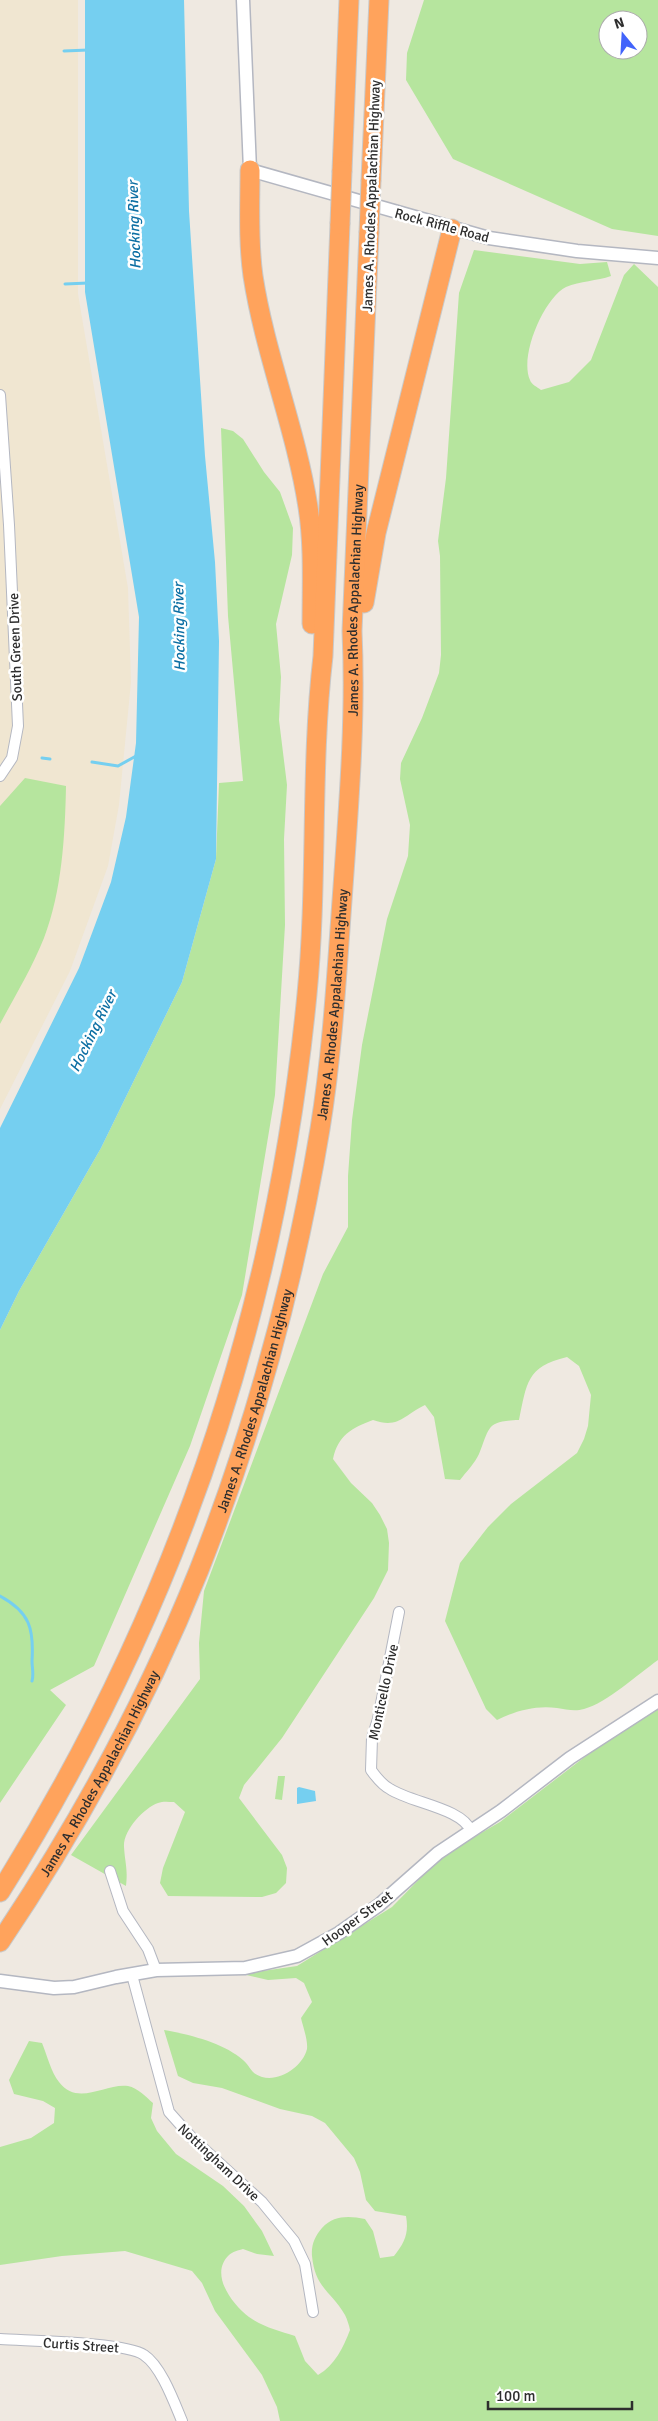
<svg xmlns="http://www.w3.org/2000/svg" width="658" height="2421" viewBox="0 0 658 2421" font-family="Signika,sans-serif">
<style>
.education{fill:#f0e6d1}
.green{fill:#b6e59e;fill-rule:evenodd}
.water{fill:#75cff0}
.lines{fill:none;stroke-linecap:round;stroke-linejoin:round}
.stream{stroke:#75cff0;stroke-width:3}
.minor-casing{stroke:#b4b7c1;stroke-width:12}
.tertiary-casing{stroke:#b4b7c1;stroke-width:15}
.motorway-casing{stroke:#c9c9c9;stroke-width:21}
.minor{stroke:#fff;stroke-width:10}
.tertiary{stroke:#fff;stroke-width:12}
.motorway{stroke:#ffa35c;stroke-width:19}
.motorway-bridge-casing{stroke:#c9c9c9;stroke-width:21;stroke-linecap:butt}
.motorway-bridge{stroke:#ffa35c;stroke-width:19}
.labels{text-anchor:middle;stroke-width:5;stroke-linejoin:round;paint-order:stroke}
.street-label{font-size:14px;fill:#2e2e2e;stroke:#fff}
.water-label{font-size:15px;font-style:italic;fill:#0d6fa3;stroke:#fff}
</style>
<rect width="100%" height="100%" fill="#efe9e1"/>
<polygon class="education" points="0,0 78,0 78,294 128,588 131,682 119,805 108,866 70,971 0,1109"/>
<g class="green">
<path d="M 424,0 L 658,0 L 658,236 L 612,229 L 453,159 L 406,80 L 407,53 ZM 608,20 L 638,20 L 638,50 L 608,50 Z"/>
<path d="M 474,250 L 580,264 L 607,262 L 611,276 C 597,281 580,281 566,287 C 544,298 519,356 530,380 C 531,384 537,387 541,390 L 569,382 L 591,360 L 624,275 L 634,264 L 658,287 L 658,1660 C 638,1674 607,1703 584,1709 C 574,1712 566,1709 557,1708 C 536,1705 515,1711 497,1720 L 486,1709 L 445,1621 L 460,1563 L 488,1527 L 511,1504 L 577,1453 L 584,1439 L 588,1426 L 591,1395 L 579,1366 L 567,1357 C 526,1367 527,1383 519,1420 C 486,1421 490,1427 479,1454 C 475,1463 466,1472 460,1480 L 445,1479 L 434,1417 L 425,1405 C 404,1415 399,1429 373,1420 C 352,1428 338,1435 333,1459 L 351,1483 L 372,1503 L 380,1515 L 387,1529 L 389,1543 L 388,1570 L 374,1598 L 282,1738 L 244,1785 L 239,1798 L 282,1855 L 287,1868 L 286,1883 L 276,1893 L 262,1897 L 168,1896 L 160,1883 L 163,1868 L 185,1812 L 174,1802 C 169,1802 163,1801 158,1803 C 144,1808 123,1830 124,1847 C 125,1863 128,1869 126,1886 L 71,1855 L 200,1679 L 199,1643 L 204,1591 L 323,1274 L 348,1227 L 348,1176 L 352,1120 L 362,1045 L 387,919 L 408,856 L 410,825 L 400,779 L 401,763 L 422,718 L 439,673 L 441,655 L 440,556 L 438,541 L 446,478 L 459,293 Z"/>
<polygon points="221,428 233,431 243,439 264,472 280,492 293,528 292,555 276,624 281,677 279,720 287,785 284,839 285,925 275,1095 242,1295 190,1446 94,1666 50,1690 66,1705 0,1803 0,1330 19,1291 101,1148 182,982 216,859 219,783 243,781 228,616"/>
<path d="M 25,778 L 66,786 C 65,836 62,891 44,938 C 32,968 15,996 0,1024 L 0,806 Z"/>
<path d="M 658,1708 L 658,2421 L 280,2421 L 277,2407 L 262,2375 L 215,2311 L 202,2283 L 192,2271 L 125,2251 L 62,2256 L 0,2265 L 0,2147 L 31,2138 L 54,2123 L 55,2108 L 43,2101 L 14,2094 L 9,2080 L 29,2041 L 42,2043 C 47,2055 51,2072 59,2082 C 78,2107 105,2083 128,2086 C 138,2088 146,2097 153,2103 L 151,2118 L 157,2131 L 176,2154 L 223,2186 L 244,2206 L 262,2231 L 274,2256 L 257,2254 L 243,2249 C 239,2250 232,2252 229,2255 C 209,2274 232,2304 249,2317 C 263,2327 279,2331 295,2336 L 305,2361 L 318,2375 C 335,2365 343,2348 350,2330 C 349,2325 347,2319 345,2315 C 331,2291 315,2288 312,2256 C 311,2245 315,2236 322,2228 C 334,2215 349,2216 365,2219 L 373,2231 L 380,2258 L 394,2256 C 405,2242 409,2233 406,2216 L 375,2211 L 366,2200 L 360,2172 L 354,2158 L 325,2123 L 312,2116 L 280,2109 L 222,2088 L 193,2083 L 178,2076 L 164,2030 C 188,2034 224,2043 243,2060 C 251,2067 251,2074 262,2077 C 280,2082 303,2066 307,2049 C 308,2040 303,2027 301,2018 L 312,2002 L 304,1983 L 296,1978 L 268,1980 L 242,1974 L 297,1966 L 392,1907 L 443,1855 L 500,1822 L 612,1736 Z"/>
<polygon points="278,1776 285,1776 282,1800 275,1799"/>
</g>
<g class="water">
<polygon points="85,0 184,0 189,211 205,456 215,562 219,641 216,859 182,982 101,1148 19,1291 0,1330 0,1128 79,968 111,882 126,817 136,743 139,617 85,292"/>
<polygon points="299,1787 315,1791 316,1801 297,1804 297,1788"/>
</g>
<g class="lines">
<g class="stream">
<polyline points="64,51 88,50"/>
<polyline points="65,284 88,283"/>
<polyline points="42,758 50,759"/>
<polyline points="92,762 118,766 136,756"/>
<path d="M 0,1596 C 30,1612 34,1629 32,1661 C 32,1668 34,1674 32,1681"/>
</g>
<defs>
<g id="minor">
<polyline points="0,395 9,525 18,726 12,758 0,776"/>
<path d="M 399,1612 L 378,1719 L 372,1738 L 371,1770 C 376,1777 382,1785 390,1789 C 411,1803 462,1808 471,1831"/>
<polyline points="110,1871 123,1911 148,1949 156,1970"/>
<polyline points="132,1975 169,2112 193,2139 262,2202 294,2241 305,2264 313,2312"/>
<path d="M 0,2339 C 28,2341 126,2342 144,2355 C 161,2366 174,2402 182,2421"/>
</g>
<g id="tertiary">
<polyline points="243,0 250,170 489,238 577,251 658,258"/>
<polyline points="0,1981 54,1988 74,1987 116,1977 156,1970 245,1968 297,1956 339,1933 379,1905 438,1853 501,1811 570,1758 658,1701"/>
</g>
<g id="motorway">
<path d="M 250,170 C 250,205 248,241 253,276 C 265,354 296,429 308,507 C 314,545 312,586 312,624"/>
<polyline points="342,171 349,0"/>
<polyline points="371,180 379,0"/>
<polyline points="364,603 376,533 452,229"/>
<path d="M 0,1892 C 173,1617 276,1317 307,994 C 318,882 310,768 323,656 L 340,224"/>
<path id="s1" d="M 0,1942 C 78,1826 147,1700 199,1570 C 255,1428 295,1279 320,1129 C 333,1049 337,968 343,887 C 349,802 356,716 352,631 L 369,233"/>
</g>
</defs>
<use href="#minor" class="minor-casing"/>
<use href="#tertiary" class="tertiary-casing"/>
<use href="#motorway" class="motorway-casing"/>
<use href="#minor" class="minor"/>
<use href="#tertiary" class="tertiary"/>
<use href="#motorway" class="motorway"/>
<defs>
<g id="motorway-bridge">
<polyline points="340,224 342,171"/>
<polyline points="369,233 371,180"/>
</g>
</defs>
<use href="#motorway-bridge" class="motorway-bridge-casing"/>
<use href="#motorway-bridge" class="motorway-bridge"/>
</g>
<g class="labels">
<g class="street-label">
<text transform="translate(371 196) rotate(-88)" y="5">James A. Rhodes Appalachian Highway</text>
<text transform="translate(442 225) rotate(15)" y="5">Rock Riffle Road</text>
<text dy="5" stroke="none"><textPath href="#s1" startOffset="1411">James A. Rhodes Appalachian Highway</textPath></text>
<text transform="translate(15 647) rotate(-92)" y="5">South Green Drive</text>
<text dy="5" stroke="none"><textPath href="#s1" startOffset="1006">James A. Rhodes Appalachian Highway</textPath></text>
<text dy="5" stroke="none"><textPath href="#s1" startOffset="601">James A. Rhodes Appalachian Highway</textPath></text>
<text transform="translate(383 1692) rotate(-78)" y="5">Monticello Drive</text>
<text dy="5" stroke="none"><textPath href="#s1" startOffset="196">James A. Rhodes Appalachian Highway</textPath></text>
<text transform="translate(357 1918) rotate(-36)" y="5">Hooper Street</text>
<text transform="translate(219 2162) rotate(43)" y="5">Nottingham Drive</text>
<text transform="translate(81 2345) rotate(4)" y="5">Curtis Street</text>
</g>
<g class="water-label">
<text transform="translate(134 225) rotate(-92)" y="5">Hocking River</text>
<text transform="translate(179 627) rotate(-91)" y="5">Hocking River</text>
<text transform="translate(93 1031) rotate(-64)" y="5">Hocking River</text>
</g>
</g>
<g transform="translate(623 35) rotate(342)"><circle r="24" fill="#ffffff" stroke="#ababab"/>
<path d="M0-4L9 19L0 12L-9 19Z" fill="#4264fb"/>
<text y="-8" font-size="14" font-weight="bold" text-anchor="middle" fill="#2e2e2e">N</text>
</g>
<path d="M488 2401v8h144v-8" fill="none" stroke="#2e2e2e" stroke-width="2.5"/>
<text x="496" y="2401" font-size="15" fill="#2e2e2e" stroke="#ffffff" stroke-width="4" paint-order="stroke">100 m</text>
</svg>
